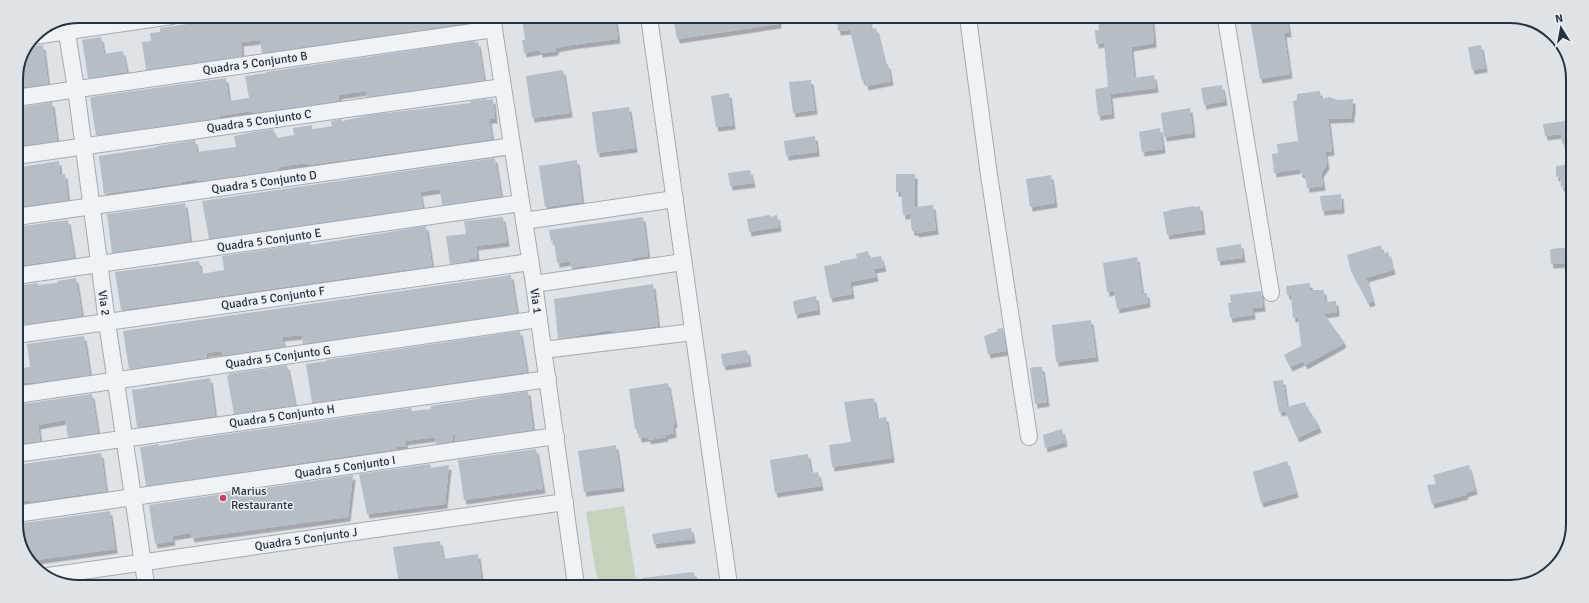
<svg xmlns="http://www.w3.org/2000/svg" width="1589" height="603" viewBox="0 0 1589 603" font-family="Signika,sans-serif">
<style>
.green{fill:#c6d2be}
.building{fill:#b5bdc5;filter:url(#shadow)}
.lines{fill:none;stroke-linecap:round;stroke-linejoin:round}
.minor-casing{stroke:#a3aab2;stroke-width:18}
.minor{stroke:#f0f3f6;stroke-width:16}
.poi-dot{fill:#d43c66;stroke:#edf2f6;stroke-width:1.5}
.labels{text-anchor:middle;stroke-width:3;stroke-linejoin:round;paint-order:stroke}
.street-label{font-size:12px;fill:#26323f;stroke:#edf2f6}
.poi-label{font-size:12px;fill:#26323f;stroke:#edf2f6;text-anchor:start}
.rim{fill:none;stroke:#26323f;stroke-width:2}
</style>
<defs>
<filter id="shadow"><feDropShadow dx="2.5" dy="4.5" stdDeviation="0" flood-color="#0004"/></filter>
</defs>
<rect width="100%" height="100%" fill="#dee3e8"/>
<polygon class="green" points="624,506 636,580 598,585 586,512"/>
<g class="building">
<polygon points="243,16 296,17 297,22 317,18 316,17 475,17 475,22 262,53 260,40 241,42 242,56 146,70 142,42 151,41 150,33 160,32 160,28"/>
<polygon points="522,17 615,17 618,39 571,45 556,48 556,51 540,53 540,50 524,53 522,40 525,40"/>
<polygon points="673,17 779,18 779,24 677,39"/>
<polygon points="855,18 869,18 871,29 876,28 885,65 888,64 891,81 866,86 865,80 862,81 850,30 838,31 837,20"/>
<polygon points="1098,18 1152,19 1154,43 1131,47 1134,78 1154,75 1156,88 1110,94 1112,114 1098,116 1095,89 1108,87 1104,43 1096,44 1095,30 1099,30"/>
<polygon points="1250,19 1287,19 1289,33 1284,33 1290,74 1260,79"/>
<polygon points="101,37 104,54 123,51 127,72 88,78 82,40"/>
<polygon points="475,41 475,43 478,42 484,80 367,97 366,91 339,95 339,101 251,113 251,111 219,116 220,118 96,135 90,98 91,97 226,78 229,101 249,98 245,76 266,73 266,72"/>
<polygon points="43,45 48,84 16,88 16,75 29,47"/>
<polygon points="1481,45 1485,68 1472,70 1468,47"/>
<polygon points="563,70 570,113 532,118 526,76"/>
<polygon points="811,80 815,110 793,113 789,82"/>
<polygon points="1222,85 1225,101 1204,105 1201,88"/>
<polygon points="1320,91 1321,99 1329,97 1337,100 1353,99 1353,111 1352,111 1352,118 1328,119 1332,151 1325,152 1327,165 1321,173 1323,186 1307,188 1305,175 1300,173 1300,169 1274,173 1272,154 1278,153 1277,144 1298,141 1293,101 1297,100 1297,94"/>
<polygon points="729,93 733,125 716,127 711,96"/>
<polygon points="487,99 487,100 493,99 495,119 489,119 492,139 308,165 307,163 278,167 279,170 273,171 201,181 198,181 197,179 182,182 181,183 104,194 99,156 158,147 158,146 195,140 197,152 236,147 234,136 253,132 273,129 277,138 294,135 293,128 312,125 312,129 322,128 332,126 331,121 342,119 342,121 370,115 470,103 470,101"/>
<polygon points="52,102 57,141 18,146 16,132 16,108"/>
<polygon points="629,107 635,148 597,153 592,112"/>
<polygon points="1190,108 1193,133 1164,137 1161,113"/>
<polygon points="1573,120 1572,150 1562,143 1561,134 1545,136 1543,124"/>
<polygon points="1160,128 1163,149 1142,152 1139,132"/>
<polygon points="815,136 817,152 786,156 784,141"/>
<polygon points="495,158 501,196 442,205 440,189 420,192 423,208 209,239 202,201"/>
<polygon points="577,160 582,202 545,207 539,166"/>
<polygon points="59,161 60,175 65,174 68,200 16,207 16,185 23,184 21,167"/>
<polygon points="1572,164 1572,185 1561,187 1560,176 1556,177 1556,166"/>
<polygon points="750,170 753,183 730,186 728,173"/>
<polygon points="896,174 915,174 915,207 933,205 936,230 916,233 916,231 912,231 910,214 903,215 901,192 896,192"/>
<polygon points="1051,175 1055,203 1030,207 1026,179"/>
<polygon points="1341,194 1342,209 1322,211 1320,196"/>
<polygon points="185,203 190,241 112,253 107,214"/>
<polygon points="1194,206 1194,207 1200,206 1203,230 1167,235 1163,212 1169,211 1169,210"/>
<polygon points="770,215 770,217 777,215 779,227 749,232 747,219"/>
<polygon points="503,217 507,242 476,246 477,258 470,259 470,261 450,264 446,236 466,234 464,221"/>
<polygon points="643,217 648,256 633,258 633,260 586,267 586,265 571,268 570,261 557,263 554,240 551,241 549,230"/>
<polygon points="68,220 74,258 16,266 16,227"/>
<polygon points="426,226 432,266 121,310 115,272 199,261 201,274 224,270 222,256 310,243 310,245"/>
<polygon points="1241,244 1243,258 1218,261 1216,248"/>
<polygon points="1381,245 1383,254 1388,252 1389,255 1393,270 1366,278 1373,301 1368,303 1351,271 1347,255"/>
<polygon points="1572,247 1572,259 1567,259 1567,263 1551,264 1550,249"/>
<polygon points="868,251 869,258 881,256 884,267 874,269 876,277 850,282 852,294 830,298 824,266 840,263 840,261 857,258 856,254"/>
<polygon points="1137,257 1142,293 1147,293 1148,303 1117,309 1114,291 1107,292 1103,263"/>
<polygon points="511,275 517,313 303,344 302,335 282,337 284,347 223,355 222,351 206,353 207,358 129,369 123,331"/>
<polygon points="76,278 82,316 24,324 21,306 16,307 16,286 38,283 38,285 58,283 57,281"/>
<polygon points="1310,283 1310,290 1324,290 1325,302 1336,301 1337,312 1324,314 1344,342 1342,343 1343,344 1305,365 1303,361 1290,367 1284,355 1301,346 1298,317 1293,318 1291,295 1287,295 1286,286"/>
<polygon points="653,284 658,326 612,332 611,330 558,339 554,299"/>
<polygon points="1261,291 1263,307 1252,308 1253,315 1230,318 1228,303 1231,303 1230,295"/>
<polygon points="816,296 818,310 795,314 793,301"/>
<polygon points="1091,320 1096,357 1056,362 1052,325"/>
<polygon points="1003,328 1006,351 988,354 984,336 995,332 998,331 997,329"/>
<polygon points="520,331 527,372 312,403 306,364 327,361 326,360"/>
<polygon points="84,336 90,375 32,383 32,382 16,384 16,369 30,367 27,344"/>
<polygon points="747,350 749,362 723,366 721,354"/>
<polygon points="287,365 295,405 234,414 227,376 229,375 228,374"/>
<polygon points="1035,367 1042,367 1047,402 1035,404 1030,368"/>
<polygon points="210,378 215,416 137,427 132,390"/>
<polygon points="1283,380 1287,407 1305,402 1307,408 1316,420 1319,428 1297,438 1285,411 1279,412 1273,381"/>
<polygon points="668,383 675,423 673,424 674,433 665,435 666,437 648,440 648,437 639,438 638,429 635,429 629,389"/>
<polygon points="528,391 533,430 455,441 455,435 453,435 452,441 436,444 435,437 405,441 406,446 397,447 397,449 356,455 355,454 355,455 146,486 140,447 159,444 159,446 200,438 411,408 412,411 431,409 431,406"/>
<polygon points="92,394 98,433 68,437 65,420 38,425 40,441 16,444 16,422 18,422 16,405"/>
<polygon points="874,398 877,419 886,417 892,458 832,467 829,445 851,442 844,402"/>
<polygon points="1062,429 1065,442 1045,448 1043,435"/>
<polygon points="616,445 622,487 584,492 578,451"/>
<polygon points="536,449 543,489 464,500 458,460"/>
<polygon points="101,453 106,491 29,502 29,500 16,501 16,465"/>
<polygon points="808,454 811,473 818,472 821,486 775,493 770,460"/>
<polygon points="1287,461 1296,493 1261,503 1253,472"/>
<polygon points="430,464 431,468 449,465 445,504 367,514 359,474"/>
<polygon points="1469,465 1475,490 1465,493 1466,495 1432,504 1427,485 1436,484 1433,475"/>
<polygon points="353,475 348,517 192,538 191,533 172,536 173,541 155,544 149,505"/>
<polygon points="110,511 115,549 29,561 16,529 16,524"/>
<polygon points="691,528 693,539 654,544 652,534"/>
<polygon points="440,541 443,559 478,554 482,585 420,584 420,581 399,584 393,547"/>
<polygon points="694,572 696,585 642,585 642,578"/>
</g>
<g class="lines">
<defs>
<g id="minor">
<polyline points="492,17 534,284 576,585"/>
<polyline points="649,17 729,585"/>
<polyline points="968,18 989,175 1029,437"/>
<polyline points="1226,19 1271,293"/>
<polyline points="65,21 76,89 107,322 146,584"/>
<polyline points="34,36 172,16"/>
<polyline points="16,98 494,29"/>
<polyline points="16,156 503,87"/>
<polyline points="16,217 512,146"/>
<polyline points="524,221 675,199"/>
<polyline points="16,276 521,203"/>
<polyline points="534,284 683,262"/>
<polyline points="16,335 530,262"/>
<polyline points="543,350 693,332"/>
<polyline points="16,395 539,319"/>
<polyline points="16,454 548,379"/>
<polyline points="16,514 556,436"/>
<polyline points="48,576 565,502"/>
</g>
</defs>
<use href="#minor" class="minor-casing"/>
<use href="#minor" class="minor"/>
</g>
<circle class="poi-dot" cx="223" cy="498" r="4"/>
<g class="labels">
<g class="street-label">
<text transform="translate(255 63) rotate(-8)" y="4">Quadra 5 Conjunto B</text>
<text transform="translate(259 121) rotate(-8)" y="4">Quadra 5 Conjunto C</text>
<text transform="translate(264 182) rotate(-8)" y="4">Quadra 5 Conjunto D</text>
<text transform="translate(269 240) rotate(-8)" y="4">Quadra 5 Conjunto E</text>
<text transform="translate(273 298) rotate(-8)" y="4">Quadra 5 Conjunto F</text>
<text transform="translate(536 301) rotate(82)" y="4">Via 1</text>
<text transform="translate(104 303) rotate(82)" y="4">Via 2</text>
<text transform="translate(278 357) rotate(-8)" y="4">Quadra 5 Conjunto G</text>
<text transform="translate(282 416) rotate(-8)" y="4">Quadra 5 Conjunto H</text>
<text transform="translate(345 467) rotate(-8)" y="4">Quadra 5 Conjunto I</text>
<text transform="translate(306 539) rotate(-8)" y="4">Quadra 5 Conjunto J</text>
</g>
<g class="poi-label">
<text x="231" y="495">Marius<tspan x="231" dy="14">Restaurante</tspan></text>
</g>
</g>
<path d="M0 0H1589V603H0ZM79 23H1510A56 56 0 0 1 1566 79V524A56 56 0 0 1 1510 580H79A56 56 0 0 1 23 524V79A56 56 0 0 1 79 23Z" fill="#dde3e7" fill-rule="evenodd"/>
<path class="rim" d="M79 23H1510A56 56 0 0 1 1566 79V524A56 56 0 0 1 1510 580H79A56 56 0 0 1 23 524V79A56 56 0 0 1 79 23Z"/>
<g transform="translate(1561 28) rotate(349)" stroke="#edf2f6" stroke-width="3" paint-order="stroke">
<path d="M0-3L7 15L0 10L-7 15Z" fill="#26323f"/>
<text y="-6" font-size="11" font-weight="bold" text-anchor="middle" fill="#26323f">N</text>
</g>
</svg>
